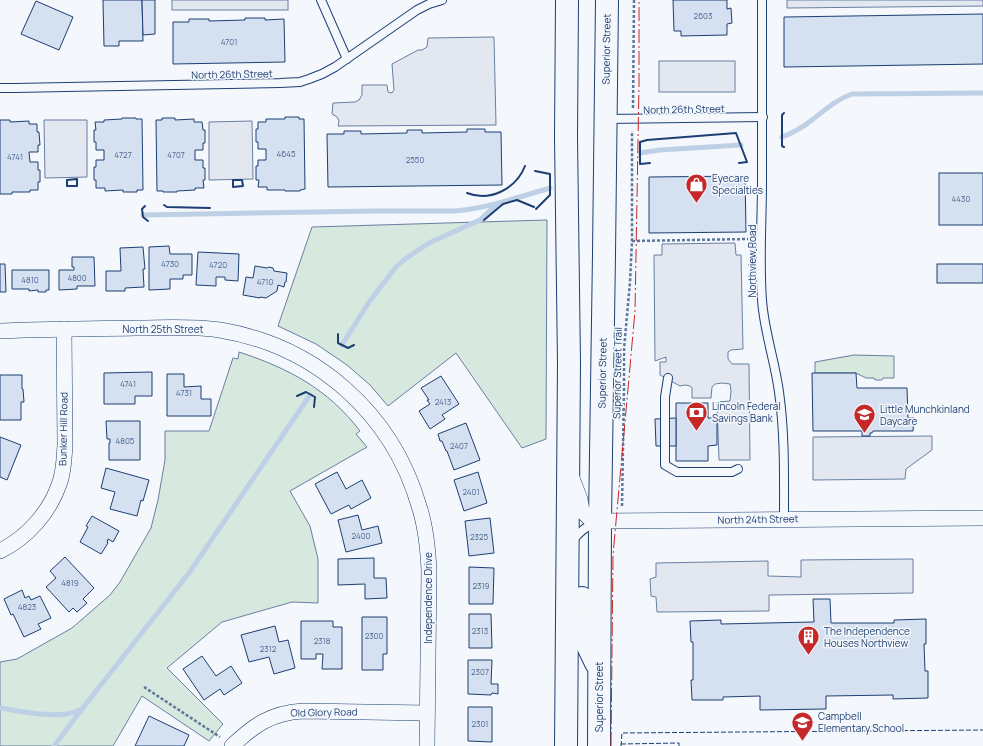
<svg xmlns="http://www.w3.org/2000/svg" width="983" height="746" font-family="Manrope,sans-serif">
	<style>
		.green { fill: #d7e8df; stroke: #687fa3 }
		.parking { fill: #e3e8f0; stroke: #687fa3 }
		.lines { fill: none; stroke-linecap: round; stroke-linejoin: round }
		.stream { stroke: #bed0e5; stroke-width: 5 }
		.building { fill: #d5e0f0; stroke: #1d3f73 }
		.service-casing { stroke: #1d3f73; stroke-width: 10 }
		.minor-casing { stroke: #1d3f73; stroke-width: 16 }
		.primary-casing { stroke: #1d3f73; stroke-width: 24 }
		.path { stroke: #5e769c; stroke-width: 2.5; stroke-dasharray: 3 2; stroke-linecap: butt }
		.service { stroke: #f4f7fb; stroke-width: 8 }
		.minor { stroke: #f4f7fb; stroke-width: 15 }
		.primary { stroke: #f4f7fb; stroke-width: 22 }
		.fence { stroke: #1d3f73; stroke-width: 1; stroke-dasharray: 5 2; stroke-linecap: butt }
		.wall { stroke: #1d3f73; stroke-width: 2 }
		.power { stroke: #c62828; stroke-width: 1; stroke-dasharray: 14 3 2 3; stroke-linecap: butt }
		.labels { text-anchor: middle; stroke-width: 3; stroke-linejoin: round; paint-order: stroke }
		.number-label { font-size: 8px; fill: #4b6792 }
		.street-label { font-size: 10px; fill: #1d3f73; stroke: #f4f7fb }
		.poi-label { font-size: 10px; fill: #1d3f73; stroke: #f4f7fb; text-anchor: start }
	</style>
	<rect width="100%" height="100%" fill="#f4f7fb"/>
	<!-- green -->
	<g class="green">
		<path d="M547,220L546,439L522,448L456,353L388,406L370,385L347,365L316,344L278,326L312,227Z"/>
		<path d="M239,352C288,368 328,389 360,431L356,434L367,447L290,491L310,526L318,559V603L292,602L222,622L167,668L223,724L209,741L142,696L113,746H0V662L17,659L72,628L110,595L120,582L151,528L158,500L165,460V431H209L233,358L238,359Z"/>
		<path d="M854,355L894,356V378H883L882,380H875L874,378H866L856,373H815V362Z"/>
	</g>
	<!-- parking -->
	<g class="parking">
		<rect x="172" y="0" width="116" height="10"/>
		<path d="M787,0H983V6L787,8Z"/>
		<path d="M494,37L496,125L338,126L339,121L337,117L332,114L333,103L355,102L359,100L362,95V85H387L388,92L392,93L394,90L392,64L418,50H422L427,47L428,38Z"/>
		<rect x="659" y="61" width="76" height="31"/>
		<path d="M44,120H87V177L45,178Z"/>
		<path d="M252,121L253,179L209,180V122Z"/>
		<path d="M735,243L736,255H741L743,349L731,350L728,352V359L732,364H749L750,460H719L717,402L730,401L731,391L730,384L722,383L715,384L712,387L711,398H692V388L690,386L685,385L680,386L660,375V362H666V357L655,361L654,255H662V244Z"/>
		<path d="M932,436V450L906,469L905,479L813,480V437Z"/>
		<path d="M913,559V593L769,595V611L657,612L656,597L651,596L650,579L656,577V563L768,561V576L801,577V560Z"/>
	</g>
	<g class="lines">
		<!-- stream -->
		<g class="stream">
			<path d="M782,137C793,133 803,127 812,120C825,110 837,99 852,94L983,93"/>
			<path d="M640,153L660,150L741,145"/>
			<path d="M143,215L374,211H455C488,208 519,197 550,188"/>
			<path d="M342,345L369,302L396,267L405,259L429,243L480,220L497,204"/>
			<path d="M0,708C20,711 47,717 67,714C72,713 77,711 82,709"/>
			<path d="M54,746L82,709L189,573L310,395"/>
		</g>
	</g>
	<!-- building -->
	<g class="building">
		<path d="M103,0H142L143,41H119V46H104Z"/>
		<path d="M142,0H155V34L143,35Z"/>
		<path d="M673,0H727V9L731,8L732,23L727,24V35L681,36V31H674Z"/>
		<path d="M36,1L73,17L59,50L21,34Z"/>
		<path d="M983,14V64L784,67V17Z"/>
		<path d="M245,18H265V20L284,19L285,62L173,64V22H189V19H209V21L245,20Z"/>
		<path d="M285,117H299V119H304L305,189L300,190V191H285V190H267V187H258L259,180H256V166H258V160H266V149H258V142H256V129H258V122H266V119H285Z"/>
		<path d="M122,118H136V119H142L143,190H137V192H123V190L105,191V188H96V180H94V167H96V160H104V150H96V142H94V130H96L95,122H104V120L122,119Z"/>
		<path d="M162,118H175V120L194,119V122H202L203,130H205V143H203V150H195V160H203V168H205V180H203L204,188H195V190L177,191V192H163V191H157L156,120H162Z"/>
		<path d="M0,120H10V122L29,121V124H37V132H39L40,145H38V152H29L30,162H38V170H40V182H38V190H30V192H12V194H0Z"/>
		<path d="M467,129H485V132H501L502,185L328,187L327,134H344V131H361V134L407,133V130H422V133L467,132Z"/>
		<rect x="939" y="173" width="44" height="52"/>
		<path d="M745,176L746,232L649,233V177Z"/>
		<path d="M169,246L170,254H192V275H183V279H170V289L149,290V247Z"/>
		<path d="M143,247L145,269H143L144,287L125,288V291H106V271H121L120,248Z"/>
		<path d="M198,252L239,254L238,281L225,280V277H216V286L196,285Z"/>
		<path d="M72,257H94L95,286H77V289L59,290V270H74V267H72Z"/>
		<path d="M0,264H5L6,292H0Z"/>
		<rect x="937" y="264" width="46" height="19"/>
		<path d="M255,266L267,268L269,267L273,268L274,271L287,273L286,282H285L284,287L278,285L277,291L266,298L260,297V298L243,295L246,277L253,278Z"/>
		<path d="M12,270H49V290H46V292H38V290L29,291V289H12Z"/>
		<path d="M152,372V396H135V404H104V373Z"/>
		<path d="M812,373H856L857,388H907L908,418H914L913,431H873L872,433H870V436H862V431H813Z"/>
		<path d="M167,374H184V387L201,386V399H211V416H167Z"/>
		<path d="M0,375H22V389H23L24,402H21V420H0Z"/>
		<path d="M441,376L459,404L442,415L445,419L430,429L419,411L430,404L427,400H429L421,388Z"/>
		<path d="M676,403H708V418H717V445L708,446V461H676Z"/>
		<path d="M676,418V446H656L655,419Z"/>
		<path d="M106,421H140V460H109V443H110V439H107Z"/>
		<path d="M466,423L480,460L454,470L447,451H446L442,441H440L438,434Z"/>
		<path d="M0,437L21,445L7,480L0,477Z"/>
		<path d="M106,468L149,480L143,501L141,500L137,516L110,509L115,492L101,488Z"/>
		<path d="M337,472L346,489L362,480L371,498L351,509L349,505L331,514L315,484Z"/>
		<path d="M478,472L487,503L464,511L454,480Z"/>
		<path d="M358,515L362,530L378,526L382,543L346,552L338,520Z"/>
		<path d="M92,516L119,531L113,542L108,539L107,542L108,543L101,554L80,542L88,527L86,526Z"/>
		<path d="M490,518L494,553L469,556L465,521Z"/>
		<path d="M65,557L94,588L83,599L87,603L77,612L73,608L69,612L46,587L56,578L50,571Z"/>
		<path d="M374,558V578H386L387,598L365,599V584L338,585V559Z"/>
		<path d="M469,567L494,568L493,604H469Z"/>
		<path d="M22,590L25,598L29,596L31,600L40,596L51,618L38,624L41,629L24,637L13,614L11,615L4,599Z"/>
		<path d="M813,599H830L831,623H894V620L926,619V644H924L925,671H928V698L893,699V695L826,696V709L760,710V696L723,697V700H692L691,680H693V642H691L690,621L721,620V624L814,622Z"/>
		<path d="M469,614H491L492,648H469Z"/>
		<path d="M362,617H387V654H383V670H362Z"/>
		<path d="M301,621H333V627H342V669H322L323,654H316V659H301Z"/>
		<path d="M275,626L279,642L288,640L295,668L274,674L269,657L249,662L241,635Z"/>
		<path d="M202,656L216,676L231,666L242,683L224,695L220,689L204,700L183,669Z"/>
		<path d="M468,660H492L491,684H498V694L492,693L491,695L468,694Z"/>
		<path d="M468,707H492V742L468,741Z"/>
		<path d="M149,716L189,735L184,746H135Z"/>
	</g>
	<g class="lines">
		<defs>
			<g id="service">
				<path d="M321,0L347,59"/>
				<path d="M762,0C762,61 762,121 762,182C762,221 759,261 762,300C764,331 775,361 779,392C785,434 784,477 784,519"/>
				<path d="M0,88H15L66,87L280,83L300,82L309,79L322,74L335,67L417,10L429,4L442,0"/>
				<path d="M607,119L763,117"/>
				<path d="M668,378L665,397V465L677,472H732L738,469"/>
				<path d="M572,541C579,532 586,526 597,522"/>
			</g>
			<g id="minor">
				<path d="M0,331C45,329 90,329 136,328C164,328 192,326 220,330C316,346 392,413 419,506C426,527 428,549 429,571L427,746"/>
				<path d="M572,478L580,499L582,511L589,518L600,521L983,518"/>
				<path d="M0,551C28,537 50,512 60,482C64,470 64,458 65,445L64,329"/>
				<path d="M232,746C254,725 271,713 303,711L427,713"/>
			</g>
			<g id="primary">
				<path d="M582,598V624L585,640L596,663"/>
				<path d="M566,746L569,364L566,137L567,0"/>
				<path d="M599,746L600,521L604,254L607,0"/>
			</g>
		</defs>
		<!-- service casing -->
		<use href="#service" class="service-casing"/>
		<!-- minor casing -->
		<use href="#minor" class="minor-casing"/>
		<!-- primary casing -->
		<use href="#primary" class="primary-casing"/>
		<!-- path -->
		<g class="path">
			<path d="M633,108L634,0"/>
			<path d="M632,241L748,239"/>
			<path d="M622,506L624,389V349L630,282L632,241V131"/>
			<path d="M144,687L220,737"/>
		</g>
		<!-- service -->
		<use href="#service" class="service"/>
		<!-- minor -->
		<use href="#minor" class="minor"/>
		<!-- primary -->
		<use href="#primary" class="primary"/>
		<!-- fence -->
		<g class="fence">
			<path d="M621,744L679,743V746"/>
			<path d="M621,746L622,733L983,730"/>
		</g>
		<!-- wall -->
		<g class="wall">
			<path d="M784,113L782,115V146L784,147"/>
			<path d="M650,163L640,164V142L647,140L736,133L747,162L739,163"/>
			<path d="M535,171L550,174V195L536,209"/>
			<path d="M77,179V186H67V180Z"/>
			<path d="M233,180H242L243,186L233,187Z"/>
			<path d="M467,193C490,202 516,189 525,166"/>
			<path d="M164,205L167,207L210,208"/>
			<path d="M145,206L142,209L143,217L148,221"/>
			<path d="M484,220L503,204L517,200L534,207"/>
			<path d="M338,334V343L348,348L354,345"/>
			<path d="M297,396L306,392L315,397L314,407"/>
		</g>
		<!-- power -->
		<path class="power" d="M611,746L613,555L635,311L639,85V0"/>
	</g>
	<!-- icons -->
	<defs>
		<symbol id="shop-pin" viewBox="-11 -11 22 30"><path d="M0 17L-7.5 6A9.5 9.5 0 1 1 7.5 6Z" fill="#c62828" stroke="#f4f7fb"/><path d="M-5-2.5h2.3a2.7 3.5 0 0 1 5.4 0H5L5.5 6h-11ZM-1.5-2.5h3a1.5 2.3 0 0 0-3 0Z" fill="#fff"/></symbol>
		<symbol id="bank-pin" viewBox="-11 -11 22 30"><path d="M0 17L-7.5 6A9.5 9.5 0 1 1 7.5 6Z" fill="#c62828" stroke="#f4f7fb"/><path d="M-6-4H6V4H-6ZM0-2.3a2.3 2.3 0 1 0 0 4.6a2.3 2.3 0 1 0 0-4.6Z" fill="#fff"/></symbol>
		<symbol id="school-pin" viewBox="-11 -11 22 30"><path d="M0 17L-7.5 6A9.5 9.5 0 1 1 7.5 6Z" fill="#c62828" stroke="#f4f7fb"/><path d="M0-5L7-2L0 1L-7-2ZM-4 1L0 2.5L4 1V4Q0 6-4 4Z" fill="#fff"/></symbol>
		<symbol id="building-pin" viewBox="-11 -11 22 30"><path d="M0 17L-7.5 6A9.5 9.5 0 1 1 7.5 6Z" fill="#c62828" stroke="#f4f7fb"/><path d="M-4-6H4V6H1V3H-1V6H-4ZM-2.5-4.3h1.7v1.8h-1.7ZM.8-4.3h1.7v1.8H.8ZM-2.5-1h1.7V.8h-1.7ZM.8-1h1.7V.8H.8Z" fill="#fff"/></symbol>
	</defs>
	<g fill-rule="evenodd">
		<use href="#shop-pin" x="684" y="172" width="25" height="34"/>
		<use href="#bank-pin" x="684" y="400" width="25" height="34"/>
		<use href="#school-pin" x="852" y="402" width="25" height="34"/>
		<use href="#building-pin" x="796" y="624" width="25" height="34"/>
		<use href="#school-pin" x="790" y="710" width="25" height="34"/>
	</g>
	<g class="labels">
		<!-- number labels -->
		<g class="number-label">
			<text x="703" y="19">2603</text>
			<text x="229" y="45">4701</text>
			<text x="286" y="157">4645</text>
			<text x="123" y="158">4727</text>
			<text x="176" y="158">4707</text>
			<text x="15" y="160">4741</text>
			<text x="415" y="163">2550</text>
			<text x="961" y="202">4430</text>
			<text x="170" y="267">4730</text>
			<text x="218" y="268">4720</text>
			<text x="77" y="281">4800</text>
			<text x="30" y="283">4810</text>
			<text x="265" y="285">4710</text>
			<text x="128" y="387">4741</text>
			<text x="184" y="396">4731</text>
			<text x="443" y="405">2413</text>
			<text x="125" y="444">4805</text>
			<text x="459" y="449">2407</text>
			<text x="471" y="495">2401</text>
			<text x="361" y="539">2400</text>
			<text x="479" y="540">2325</text>
			<text x="70" y="586">4819</text>
			<text x="481" y="589">2319</text>
			<text x="27" y="610">4823</text>
			<text x="480" y="634">2313</text>
			<text x="374" y="639">2300</text>
			<text x="322" y="644">2318</text>
			<text x="268" y="652">2312</text>
			<text x="480" y="675">2307</text>
			<text x="480" y="727">2301</text>
		</g>
		<!-- street labels -->
		<g class="street-label">
			<text transform="translate(606 49) rotate(-89)" y="4">Superior Street</text>
			<text transform="translate(232 74) rotate(-1)" y="4">North 26th Street</text>
			<text transform="translate(684 109) rotate(-1)" y="4">North 26th Street</text>
			<text transform="translate(752 261) rotate(-90)" y="4">Northview Road</text>
			<text x="163" y="333">North 25th Street</text>
			<text transform="translate(602 373) rotate(-89)" y="4">Superior Street</text>
			<text transform="translate(617 373) rotate(-89)" y="4">Superior Street Trail</text>
			<text transform="translate(63 429) rotate(-89)" y="4">Bunker Hill Road</text>
			<text transform="translate(758 519) rotate(-1)" y="4">North 24th Street</text>
			<text transform="translate(428 598) rotate(-90)" y="4">Independence Drive</text>
			<text transform="translate(599 697) rotate(-90)" y="4">Superior Street</text>
			<text transform="translate(324 712) rotate(-1)" y="4">Old Glory Road</text>
		</g>
		<!-- poi labels -->
		<g class="poi-label">
			<text x="712" y="182">Eyecare<tspan x="712" dy="12">Specialties</tspan></text>
			<text x="712" y="410">Lincoln Federal<tspan x="712" dy="12">Savings Bank</tspan></text>
			<text x="880" y="413">Little Munchkinland<tspan x="880" dy="12">Daycare</tspan></text>
			<text x="824" y="635">The Independence<tspan x="824" dy="12">Houses Northview</tspan></text>
			<text x="818" y="720">Campbell<tspan x="818" dy="12">Elementary School</tspan></text>
		</g>
	</g>
</svg>
